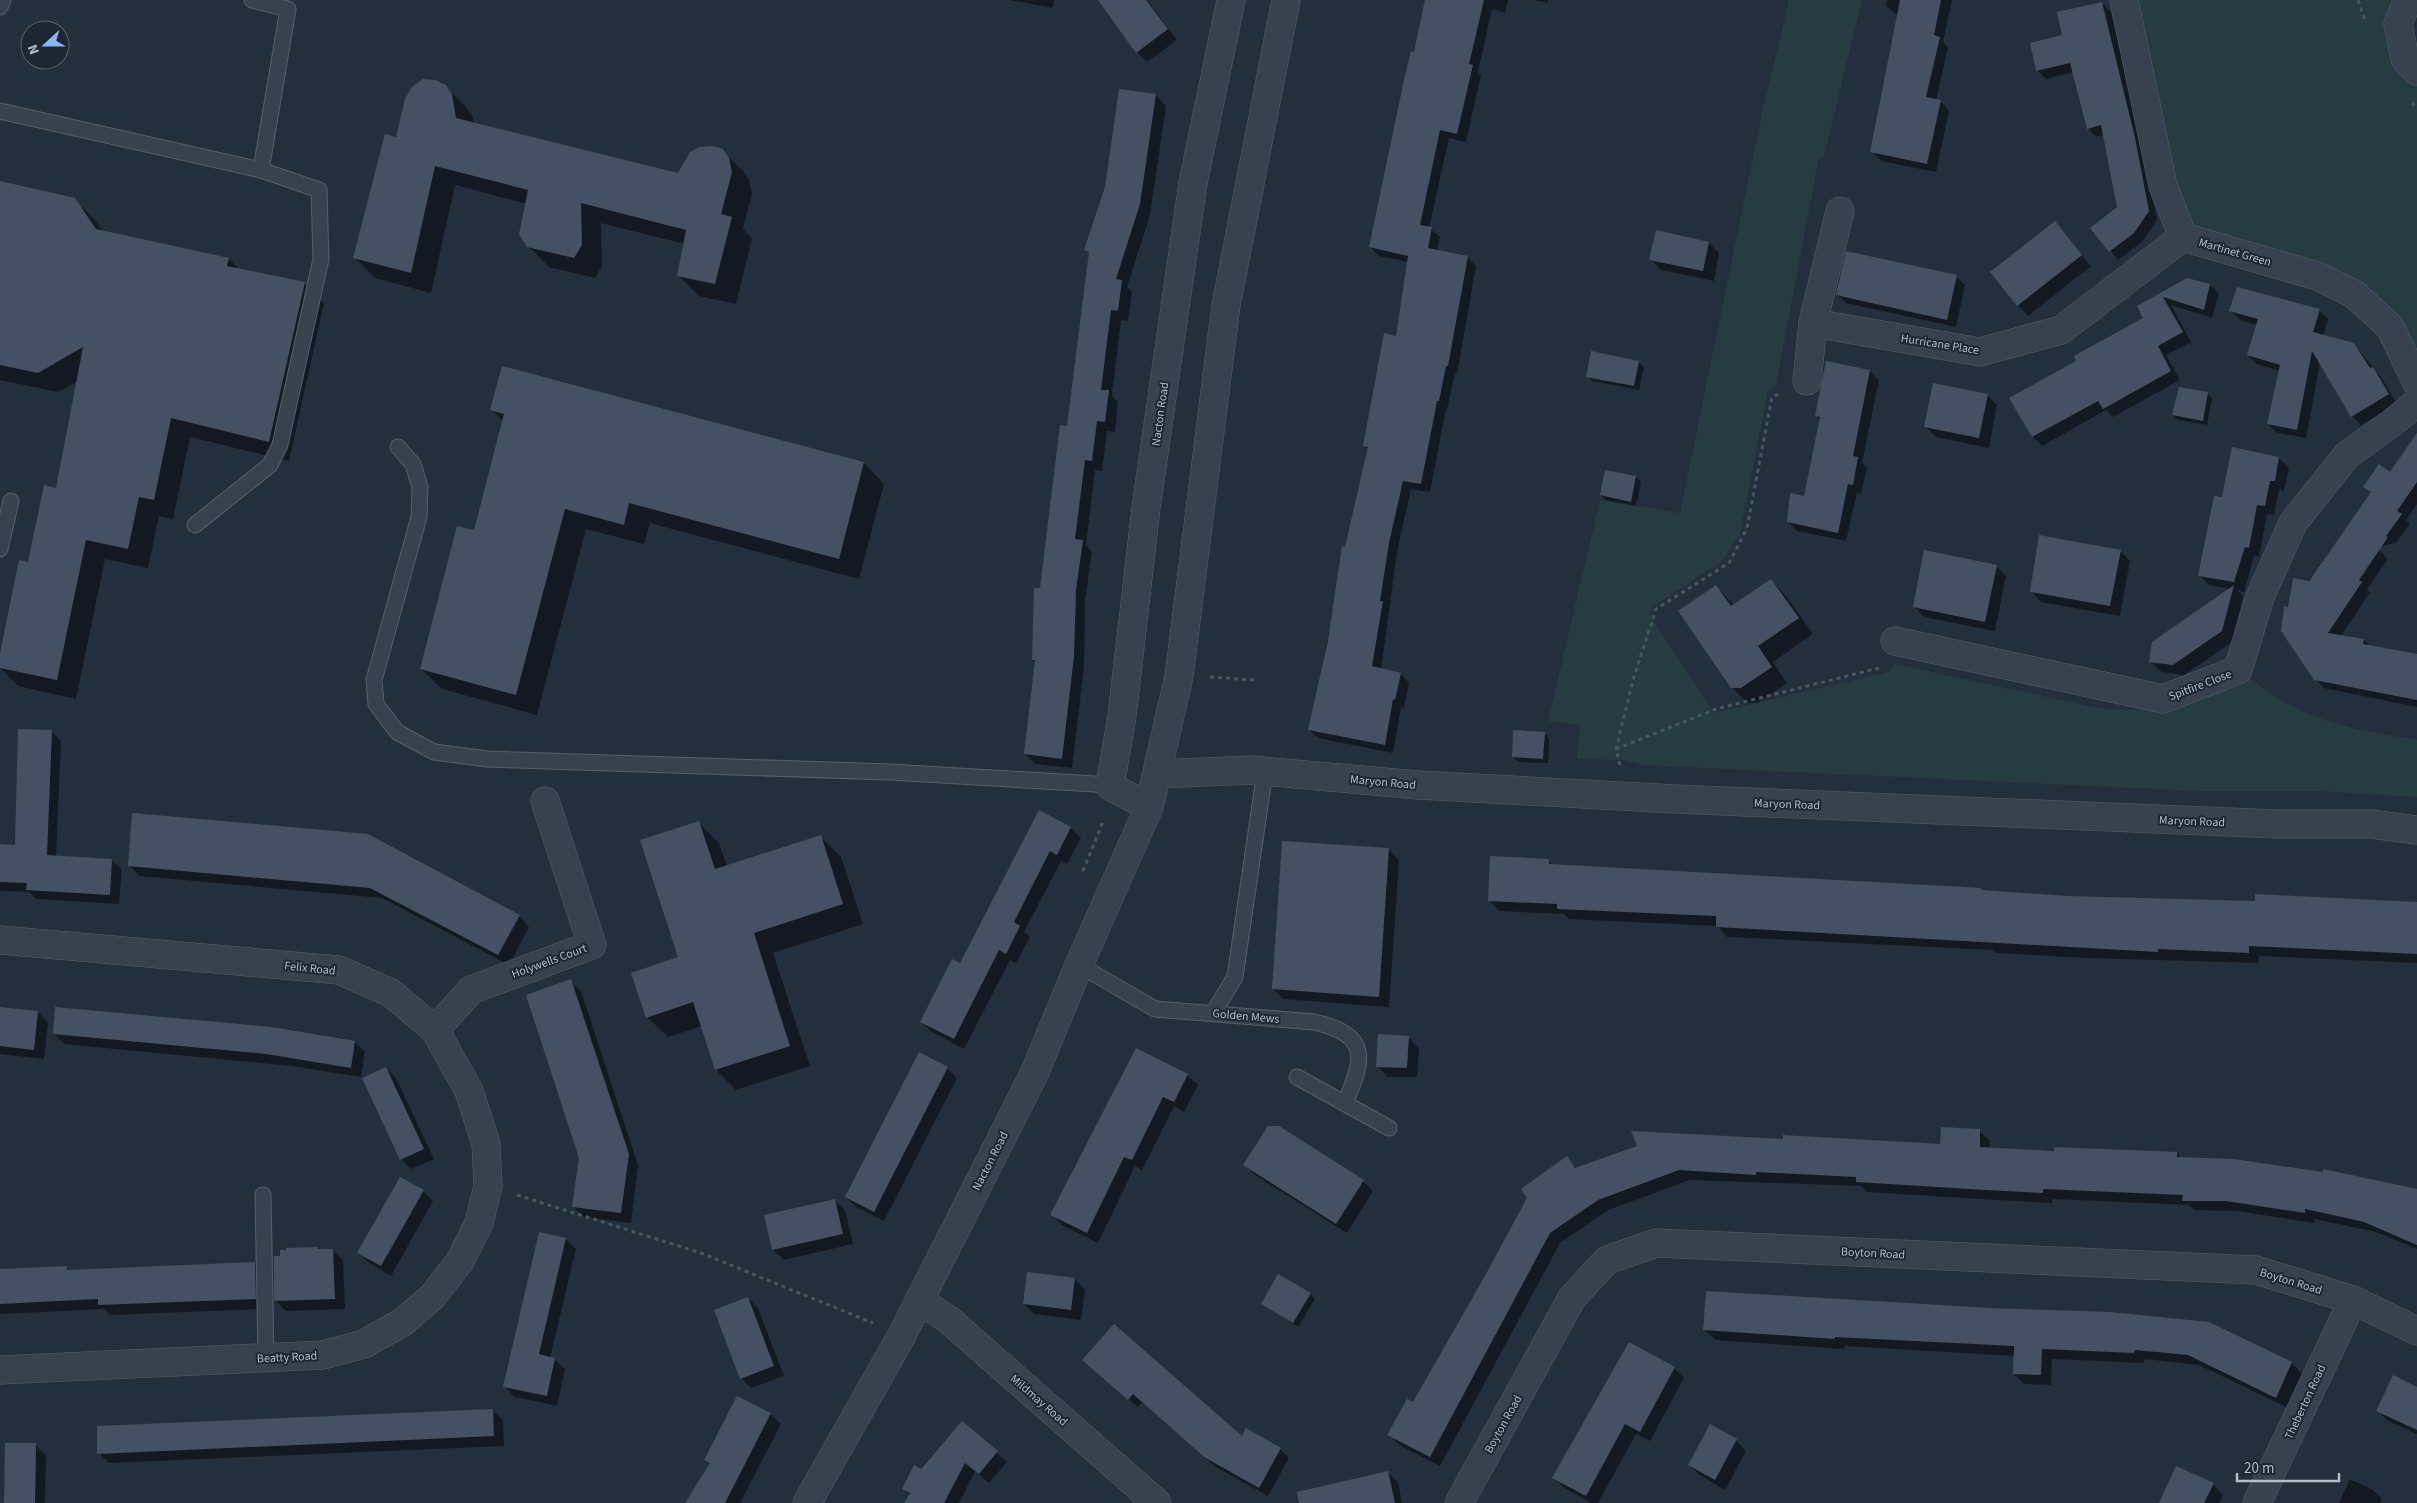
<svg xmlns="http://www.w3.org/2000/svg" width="2417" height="1503" font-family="'Source Sans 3',sans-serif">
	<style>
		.green { fill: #263c3f }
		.shadow { fill: #0007 }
		.building { fill: #455162 }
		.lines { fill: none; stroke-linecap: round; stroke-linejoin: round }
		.service-casing { stroke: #565f6c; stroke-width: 17 }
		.minor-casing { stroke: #565f6c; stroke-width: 29 }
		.tertiary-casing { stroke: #565f6c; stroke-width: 29 }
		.path { stroke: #44595c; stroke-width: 3; stroke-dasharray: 4 4; stroke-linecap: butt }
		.service { stroke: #38414e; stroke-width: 15 }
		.minor { stroke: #38414e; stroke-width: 28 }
		.tertiary { stroke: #38414e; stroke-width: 28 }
		.labels { text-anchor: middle; stroke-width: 4; stroke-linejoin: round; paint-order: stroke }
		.street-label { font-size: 12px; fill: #b4bcc9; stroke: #1d2633 }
	</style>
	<rect width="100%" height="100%" fill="#242f3e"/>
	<!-- green -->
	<g class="green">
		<path d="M1789,0H1862L1824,157L1819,158L1776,385L1768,391L1740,534L1721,562L1654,606L1649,614L1714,713L1889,672L1894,664L2103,709L2162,711L2252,679C2302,722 2354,729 2417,740V797L2317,791H2200L1643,765L1625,760L1577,759L1580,725L1548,721L1600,500L1680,513L1762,113Z"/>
		<path d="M2124,0H2408L2417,71V383L2354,294L2183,237Z"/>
	</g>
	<!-- shadow -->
	<g class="shadow">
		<path d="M1010,0H1054L1053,8Z"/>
		<path d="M1099,0H1147L1177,40L1147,62L1137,52Z"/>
		<path d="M1427,0H1508L1505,13L1492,9L1478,72L1481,75L1466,142L1449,138L1429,228L1440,237L1437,251L1467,257L1476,266L1457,374H1455L1447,409H1446L1430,492L1411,489L1397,552L1381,670L1401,674L1409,683L1404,708L1401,707L1393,753L1318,738L1309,730L1346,548L1369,450L1364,445L1397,337L1408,262L1379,256L1370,247Z"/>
		<path d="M1533,0H1548V3Z"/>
		<path d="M1887,0H1952L1943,42L1948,47L1936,101H1940L1949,111L1936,172L1881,161L1872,151L1898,16L1886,6Z"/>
		<path d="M2102,3L2111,12L2143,148L2157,220L2142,242L2118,260L2092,228L2118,208L2104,135L2096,137L2088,128L2074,72L2046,79L2037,70L2064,36Z"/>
		<path d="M445,86L466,107L472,115L474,123L678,174L722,150L743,171L749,180L752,194L743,229L752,238L736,304L699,296L678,275L685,244L601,223L602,266L595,278L549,267L528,246L527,204L455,185L431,293L375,278L355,258L397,138Z"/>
		<path d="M1120,90L1156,95L1166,106L1150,215L1127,287L1132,291L1128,321L1121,320L1112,395L1118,402L1115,432L1107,431L1102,471L1095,470L1086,545L1092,552L1085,601L1084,667L1072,768L1035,764L1025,754L1036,663L1033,660L1041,590L1068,428L1090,254L1086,249L1106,187Z"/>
		<path d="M0,183L74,199L94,219L103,231L229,259L239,269L304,283L324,303L289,461L190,437L173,519L159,516L148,568L105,559L76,699L18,686L0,668V659L29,564L57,489L78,381L58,392L0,380Z"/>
		<path d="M2055,223L2091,266L2028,316L2018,305Z"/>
		<path d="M1709,243L1719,253L1714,281L1661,270L1651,260Z"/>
		<path d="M1956,276L1965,285L1956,327L1846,303L1837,295Z"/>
		<path d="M2210,285L2219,294L2212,318L2171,305L2191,342L2166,355L2180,380L2113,417L2106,410L2042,446L2033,437L2011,399L2078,361L2145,319L2156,296Z"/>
		<path d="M2231,311H2319L2328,319L2323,336L2354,344L2381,377L2397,404L2361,425L2352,416L2320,362L2306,438L2277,433L2268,424L2280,371L2257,364L2248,355L2257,325L2240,320Z"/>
		<path d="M1592,353L1639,362L1644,367L1639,390L1592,381L1588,376Z"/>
		<path d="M1827,363L1870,371L1879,380L1862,463L1867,467L1861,494L1857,493L1846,541L1797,531L1788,522L1805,497L1821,420L1816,415Z"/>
		<path d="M2207,394L2212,398L2207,425L2178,420L2173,415Z"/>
		<path d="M1987,395L1997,405L1989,448L1936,437L1926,427Z"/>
		<path d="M492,410L864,463L884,484L859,579L650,523L644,544L586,529L537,715L442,689L421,669L475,531L504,422Z"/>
		<path d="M2417,451V504L2406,520L2410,524L2396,543L2370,548L2379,550L2388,559L2367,589L2370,592L2341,636L2364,640L2370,646L2417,656V707L2324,688L2315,679L2289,608L2371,493L2364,486L2391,474Z"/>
		<path d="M2279,458L2289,468L2284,491L2279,490L2274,515L2267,514L2259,557L2254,556L2244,592L2237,590L2243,596L2232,642L2184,675L2161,672L2150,661L2230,589L2209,585L2199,575L2223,499Z"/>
		<path d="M1636,477L1641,482L1636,506L1606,500L1601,495Z"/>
		<path d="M2120,551L2130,561L2120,616L2041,602L2031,591Z"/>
		<path d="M1996,566L2006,576L1995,631L1924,617L1914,606Z"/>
		<path d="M1771,580L1786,596L1813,634L1773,662L1787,683L1757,703H1747L1732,687L1716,586L1734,605Z"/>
		<path d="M51,731L61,741L56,857L112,860L122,870L119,904L37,899L29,892L0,891V846H16Z"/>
		<path d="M1544,733L1549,738L1548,763L1518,762L1513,757Z"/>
		<path d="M1039,812L1070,828L1081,838L1067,864L1061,861L1024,932L1030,937L1016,963L1010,960L964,1049L932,1032L921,1022L960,965Z"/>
		<path d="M133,814L519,916L529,927L509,965L382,898L139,876L129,865Z"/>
		<path d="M699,823L719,843L727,867L820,836L841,857L863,924L773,953L810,1066L736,1090L716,1070L702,1026L668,1037L647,1017L680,958Z"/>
		<path d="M1388,849L1399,860L1389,1007L1283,999L1273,989Z"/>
		<path d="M1548,860L1554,866L1981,890L1983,892L2068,897L2256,902L2417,903V963L2259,956V963L2087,958L1996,953L1994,950L1727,937L1717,926L1569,919L1564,914L1499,911L1489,900Z"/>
		<path d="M570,981L581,991L638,1165L631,1223L584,1217L573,1206L580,1158Z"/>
		<path d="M0,1008L38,1012L48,1022L44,1059L0,1054Z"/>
		<path d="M271,1029L355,1042L365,1052L361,1077L292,1066L64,1044L54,1034Z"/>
		<path d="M1408,1037L1419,1048L1417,1077H1388L1377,1066Z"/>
		<path d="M1137,1049L1187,1075L1198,1085L1184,1112L1174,1106L1142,1170L1135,1166L1098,1243L1062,1225L1052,1215Z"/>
		<path d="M386,1068L396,1078L434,1159L411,1169L401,1159Z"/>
		<path d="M947,1068L957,1078L884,1221L856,1207L846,1197Z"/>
		<path d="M1979,1131L1990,1141L1989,1149L2177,1153L2182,1159L2417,1200V1249L2376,1232L2315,1219L2314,1223L2237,1211L2194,1210L2189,1205L2053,1199L2052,1203L1997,1200L1867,1192L1861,1186L1690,1180L1608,1210L1560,1243L1440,1466L1399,1445L1389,1434L1414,1404L1566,1158L1577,1169L1784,1140L1941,1145Z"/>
		<path d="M1245,1165L1363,1181L1373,1191L1347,1233L1255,1175Z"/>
		<path d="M423,1191L433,1201L391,1276L369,1263L359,1253Z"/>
		<path d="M834,1200L845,1210L853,1244L784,1260L773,1250Z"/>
		<path d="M566,1239L576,1249L550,1358L554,1359L565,1369L557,1406L515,1397L504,1386Z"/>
		<path d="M332,1250L343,1260L345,1309L286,1311L276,1301L281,1257L287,1251Z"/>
		<path d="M254,1263L265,1274V1309L110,1315L104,1309L0,1314V1270L66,1267L70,1271Z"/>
		<path d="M1075,1279L1085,1290L1081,1320L1034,1314L1024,1304Z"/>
		<path d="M1310,1294L1315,1299L1298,1327L1262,1303Z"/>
		<path d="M748,1298L758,1308L784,1376L751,1388L741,1378Z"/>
		<path d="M1990,1309L2208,1323L2292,1363L2302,1374L2286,1407L2199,1365L2145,1359L2144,1363L2052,1359L2051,1385L2024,1384L2014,1374L2015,1356L1845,1346L1844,1349L1715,1340L1705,1330Z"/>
		<path d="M1674,1368L1684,1378L1650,1441L1636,1434L1598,1503H1592L1564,1488L1554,1477Z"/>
		<path d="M1093,1369L1242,1438L1280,1449L1289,1458L1268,1496L1214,1466L1142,1402L1138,1407Z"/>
		<path d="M2417,1388V1434L2388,1421L2378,1411Z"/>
		<path d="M492,1410L503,1420L504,1446L109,1463L99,1453Z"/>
		<path d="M770,1414L781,1424L741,1501L743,1503H686L711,1465L706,1460Z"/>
		<path d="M962,1422L1007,1462L989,1483L975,1471L959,1503H906L910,1495L903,1488Z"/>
		<path d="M1736,1440L1746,1451L1725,1490L1700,1475L1689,1465Z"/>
		<path d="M35,1445L46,1455L45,1503H5Z"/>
		<path d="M1387,1472L1398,1482L1402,1503H1331Z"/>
		<path d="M2350,1479L2373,1490L2382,1499L2380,1503H2339Z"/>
		<path d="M2213,1484L2223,1495L2219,1503H2160Z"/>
	</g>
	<!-- building -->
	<g class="building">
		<path d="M1098,0H1146L1168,29L1136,53Z"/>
		<path d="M1425,0H1484L1469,64L1473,65L1457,134L1440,130L1420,225L1432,227L1428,248L1468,256L1448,366H1446L1439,401H1437L1421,484L1403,481L1389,543L1380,601H1383L1372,666L1401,673L1395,700L1393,699L1385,745L1308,730L1328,640L1342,546L1345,547L1368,447L1363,446L1384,333L1396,336L1408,256L1369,247L1404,80L1411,51L1414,52Z"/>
		<path d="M1900,0H1941L1934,35L1940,37L1926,97L1941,100L1927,164L1870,152Z"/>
		<path d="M2102,2L2135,138L2149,211L2134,233L2109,252L2090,228L2117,207L2101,125L2087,129L2070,63L2036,71L2030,43L2062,35L2057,12Z"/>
		<path d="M423,79L435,80L446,85L452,94L456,118L678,173L690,152L700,147L712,146L723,149L729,158L732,172L721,214L732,217L715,284L677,276L686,230L581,203L582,245L574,258L527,247L519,234L528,190L435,166L411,273L353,258L385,134L396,137L405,99L412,87Z"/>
		<path d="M1119,89L1156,94L1140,204L1116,279L1122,280L1118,311L1111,310L1101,390H1109L1105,422L1097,421L1092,461L1085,460L1075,539L1083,540L1076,590L1074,656L1062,759L1024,754L1035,660H1032L1034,588H1040L1060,425L1067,426L1089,252L1084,250L1105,187Z"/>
		<path d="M0,181L75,198L96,229L229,258L227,266L305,282L269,442L171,418L154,500L139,497L128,549L86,540L57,680L0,668V653L19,560L28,562L44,485L56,488L83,347L38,373L0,365Z"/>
		<path d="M2055,221L2082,255L2017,306L1990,272Z"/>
		<path d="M1656,230L1709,242L1703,271L1649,260Z"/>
		<path d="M1846,251L1957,275L1947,320L1836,295Z"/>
		<path d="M2187,278L2210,284L2204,310L2163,297L2183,332L2158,346L2171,371L2103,409L2098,401L2032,437L2009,398L2076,361L2074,356L2143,318L2137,306Z"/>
		<path d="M2237,287L2320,309L2313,332L2354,343L2370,368L2373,367L2389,394L2351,417L2312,351L2297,430L2267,424L2280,365L2247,355L2258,319L2229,311Z"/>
		<path d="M1591,351L1639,361L1634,386L1586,377Z"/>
		<path d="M1826,361L1870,370L1853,456L1858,457L1853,485L1848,484L1838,533L1787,522L1790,493L1804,496L1820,417L1815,416Z"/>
		<path d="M502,366L864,462L839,559L629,503L624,525L565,509L516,695L420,669L457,526L474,530L504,414L490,410Z"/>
		<path d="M1933,383L1988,394L1979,438L1924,427Z"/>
		<path d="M2179,387L2208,392L2203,421L2172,415Z"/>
		<path d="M2417,433V482L2397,511L2402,514L2386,536L2388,537L2359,580L2362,582L2328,633L2364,639L2363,644L2417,654V700L2314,680L2281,631L2284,606L2288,607L2293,578L2309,581L2371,492L2363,487L2379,464L2390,472Z"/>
		<path d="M2232,447L2279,457L2275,481H2270L2265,506L2257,505L2249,548L2245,547L2234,582L2198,576L2214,496L2222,497Z"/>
		<path d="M1605,470L1636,476L1631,502L1600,495Z"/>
		<path d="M2039,535L2121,550L2110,606L2030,592Z"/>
		<path d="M1924,550L1997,565L1985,622L1913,607Z"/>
		<path d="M1771,579L1799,618L1758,646L1772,667L1741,688H1731L1678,611L1716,585L1731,606Z"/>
		<path d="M2234,585L2222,631L2173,665L2149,662L2152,642Z"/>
		<path d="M18,729L52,730L47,855L112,859L110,895L26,890L27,883L0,882V844L15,845Z"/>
		<path d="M1513,730L1545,732L1543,759L1512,757Z"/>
		<path d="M1039,810L1071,827L1057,855L1050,851L1014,922L1020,926L1006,954L999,950L954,1039L920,1022L952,959L960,963Z"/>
		<path d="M132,813L368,834L520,915L498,955L370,888L128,866Z"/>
		<path d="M699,821L715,869L821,835L843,904L754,933L790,1046L715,1070L693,1002L646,1018L631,973L678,957L640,840Z"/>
		<path d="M1282,841L1389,848L1379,997L1272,989Z"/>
		<path d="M1490,856L1549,859V864L1981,888V890L2068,896L2255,901V894L2417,902V954L2249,946V953L2158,949V952L1716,927V916L1557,909V904L1488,901Z"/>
		<path d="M571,979L629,1154L621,1213L572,1207L579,1158L526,995Z"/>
		<path d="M0,1007L38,1011L34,1050L0,1046Z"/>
		<path d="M55,1007L271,1027L355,1041L351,1068L266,1054L53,1034Z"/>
		<path d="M1378,1034L1409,1036L1407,1068L1376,1067Z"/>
		<path d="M1136,1048L1188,1074L1174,1102L1163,1097L1132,1160L1124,1157L1087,1233L1050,1215Z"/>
		<path d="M919,1052L948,1067L874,1212L845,1197Z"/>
		<path d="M386,1067L424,1149L400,1160L362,1078Z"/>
		<path d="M1268,1126H1279L1364,1180L1336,1224L1243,1165Z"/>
		<path d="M1941,1127L1980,1129V1147L2054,1151V1147L2177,1152V1157L2234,1159L2323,1172V1169L2417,1189V1245L2364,1222L2342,1217L2305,1209V1213L2226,1201H2182L2183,1195L2043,1189V1193L1986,1190L1856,1182V1177L1756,1172V1175L1679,1170L1598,1200L1550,1233L1430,1457L1387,1435L1407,1399L1413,1402L1486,1274L1527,1198L1521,1189L1567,1156L1575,1168L1637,1146L1631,1131L1783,1139V1135L1940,1144Z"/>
		<path d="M400,1177L424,1190L381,1266L357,1253Z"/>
		<path d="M835,1199L843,1234L772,1250L764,1215Z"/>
		<path d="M539,1232L566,1238L539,1354L555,1358L547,1396L503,1387Z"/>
		<path d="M318,1247V1249H333L335,1299L274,1301V1256H280V1250H286V1248Z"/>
		<path d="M255,1262L256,1299L98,1305V1299L0,1304V1269L67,1266V1270Z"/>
		<path d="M1027,1272L1075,1278L1071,1310L1023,1304Z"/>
		<path d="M1278,1274L1311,1293L1293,1323L1261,1304Z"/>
		<path d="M1706,1291L1990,1308L2110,1312L2209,1322L2292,1362L2276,1398L2188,1355L2135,1350L2134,1353L2042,1349L2041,1375L2013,1374L2014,1346L1835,1337V1339L1703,1330Z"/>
		<path d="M748,1297L774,1366L740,1379L714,1310Z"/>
		<path d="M1114,1324L1242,1436L1246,1428L1281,1448L1259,1488L1204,1457L1133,1394L1128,1400L1082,1360Z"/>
		<path d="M1629,1342L1675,1367L1640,1432L1625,1424L1586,1496L1552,1478Z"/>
		<path d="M2393,1375L2417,1387V1430L2376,1411Z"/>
		<path d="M737,1396L771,1413L725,1503H685L710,1463L704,1460Z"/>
		<path d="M493,1409L494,1436L97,1454V1426Z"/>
		<path d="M962,1421L998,1451L979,1474L965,1463L944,1503H904L910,1493L902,1489L914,1465L921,1469Z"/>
		<path d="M1710,1424L1737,1439L1715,1480L1688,1465Z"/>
		<path d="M5,1443H36L35,1503H4Z"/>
		<path d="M2176,1466L2214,1483L2204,1503H2159Z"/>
		<path d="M1388,1471L1395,1503H1299L1297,1492Z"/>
	</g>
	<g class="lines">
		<defs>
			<g id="service">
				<path d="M252,0L288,9L261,170"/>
				<path d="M0,7L3,0"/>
				<path d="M0,111L261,170L319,190L321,259L280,445L270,465L195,525"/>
				<path d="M398,447L413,464L420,487L419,517L374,680L376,704L397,732L434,752L487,759L890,772L1095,784L1110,786"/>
				<path d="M0,549L11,501"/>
				<path d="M1079,965L1155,1009L1314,1022C1371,1035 1364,1059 1345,1103"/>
				<path d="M1213,1013L1235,977L1265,771"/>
				<path d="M1297,1077L1389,1128"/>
				<path d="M263,1195L266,1358"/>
			</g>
			<g id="minor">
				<path d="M2124,0L2163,186L2183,237L2317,276L2354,294L2390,327L2417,383"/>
				<path d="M2408,0L2398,24L2405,59L2417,71"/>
				<path d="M1813,323L1980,352L2061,330L2183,237"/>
				<path d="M1807,381L1813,323L1840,211"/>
				<path d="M1895,641L2163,699L2238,670L2260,597L2293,523L2347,455L2392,423L2417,402"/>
				<path d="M1149,807L1110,786L1122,716L1146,508L1193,183L1231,0"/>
				<path d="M0,940L339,970L391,993L435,1030L469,1091L486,1144L488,1186L479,1223L460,1261L433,1296L403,1322L364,1344L323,1355L0,1370"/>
				<path d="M435,1030L471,990L592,945L545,801"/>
				<path d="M919,1300L949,1320L1157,1503"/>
				<path d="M1459,1503L1572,1298L1607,1260L1656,1243L2256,1270L2353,1300L2417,1331"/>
				<path d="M2257,1503L2353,1300"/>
			</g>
			<g id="tertiary">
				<path d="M1158,774L1251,770L1418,785L1675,799L2276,824H2371L2417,830"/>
				<path d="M807,1503L902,1335L1035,1072L1079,965L1149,807L1179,676L1226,305L1286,0"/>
			</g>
		</defs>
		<!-- service casing -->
		<use href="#service" class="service-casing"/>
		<!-- minor casing -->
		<use href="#minor" class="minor-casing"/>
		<!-- tertiary casing -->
		<use href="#tertiary" class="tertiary-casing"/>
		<!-- path -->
		<g class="path">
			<path d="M2358,0L2366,23"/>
			<path d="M2412,103L2417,108"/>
			<path d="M1210,677L1254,680"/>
			<path d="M1616,749L1716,709L1879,668"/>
			<path d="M1620,765L1616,749L1633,680L1656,609L1729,563L1747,528L1772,397L1779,394"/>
			<path d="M1083,871L1104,819"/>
			<path d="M517,1195L701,1253L873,1323"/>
		</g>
		<!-- service -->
		<use href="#service" class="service"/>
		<!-- minor -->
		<use href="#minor" class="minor"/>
		<!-- tertiary -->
		<use href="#tertiary" class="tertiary"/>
	</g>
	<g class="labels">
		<!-- street labels -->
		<g class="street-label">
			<text transform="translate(2235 252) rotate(16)" y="4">Martinet Green</text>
			<text transform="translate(1940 344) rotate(9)" y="4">Hurricane Place</text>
			<text transform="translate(1160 414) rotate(-82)" y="4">Nacton Road</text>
			<text transform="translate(2200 685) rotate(-21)" y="4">Spitfire Close</text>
			<text transform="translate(1383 782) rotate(5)" y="4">Maryon Road</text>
			<text transform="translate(1787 804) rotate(2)" y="4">Maryon Road</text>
			<text transform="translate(2192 821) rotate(2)" y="4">Maryon Road</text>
			<text transform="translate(549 961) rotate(-20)" y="4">Holywells Court</text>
			<text transform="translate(310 968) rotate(6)" y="4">Felix Road</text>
			<text transform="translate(1246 1016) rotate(5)" y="4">Golden Mews</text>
			<text transform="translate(990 1161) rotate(-63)" y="4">Nacton Road</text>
			<text transform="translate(1873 1253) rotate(3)" y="4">Boyton Road</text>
			<text transform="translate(2291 1281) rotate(17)" y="4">Boyton Road</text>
			<text transform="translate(287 1357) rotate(-3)" y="4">Beatty Road</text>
			<text transform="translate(1039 1400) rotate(41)" y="4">Mildmay Road</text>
			<text transform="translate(2305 1402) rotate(-65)" y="4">Theberton Road</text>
			<text transform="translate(1503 1424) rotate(-61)" y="4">Boyton Road</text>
		</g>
	</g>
	<!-- north arrow -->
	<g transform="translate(45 45) rotate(249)"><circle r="24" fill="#1d2633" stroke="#59626f"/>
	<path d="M0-4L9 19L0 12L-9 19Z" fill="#8ab4f8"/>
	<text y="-8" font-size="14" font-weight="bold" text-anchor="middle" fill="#b4bcc9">N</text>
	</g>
	<!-- scale -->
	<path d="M2237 1473v8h102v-8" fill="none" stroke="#b4bcc9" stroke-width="2.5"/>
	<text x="2244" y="1473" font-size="15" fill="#b4bcc9" stroke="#1d2633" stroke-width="4" paint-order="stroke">20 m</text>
</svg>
